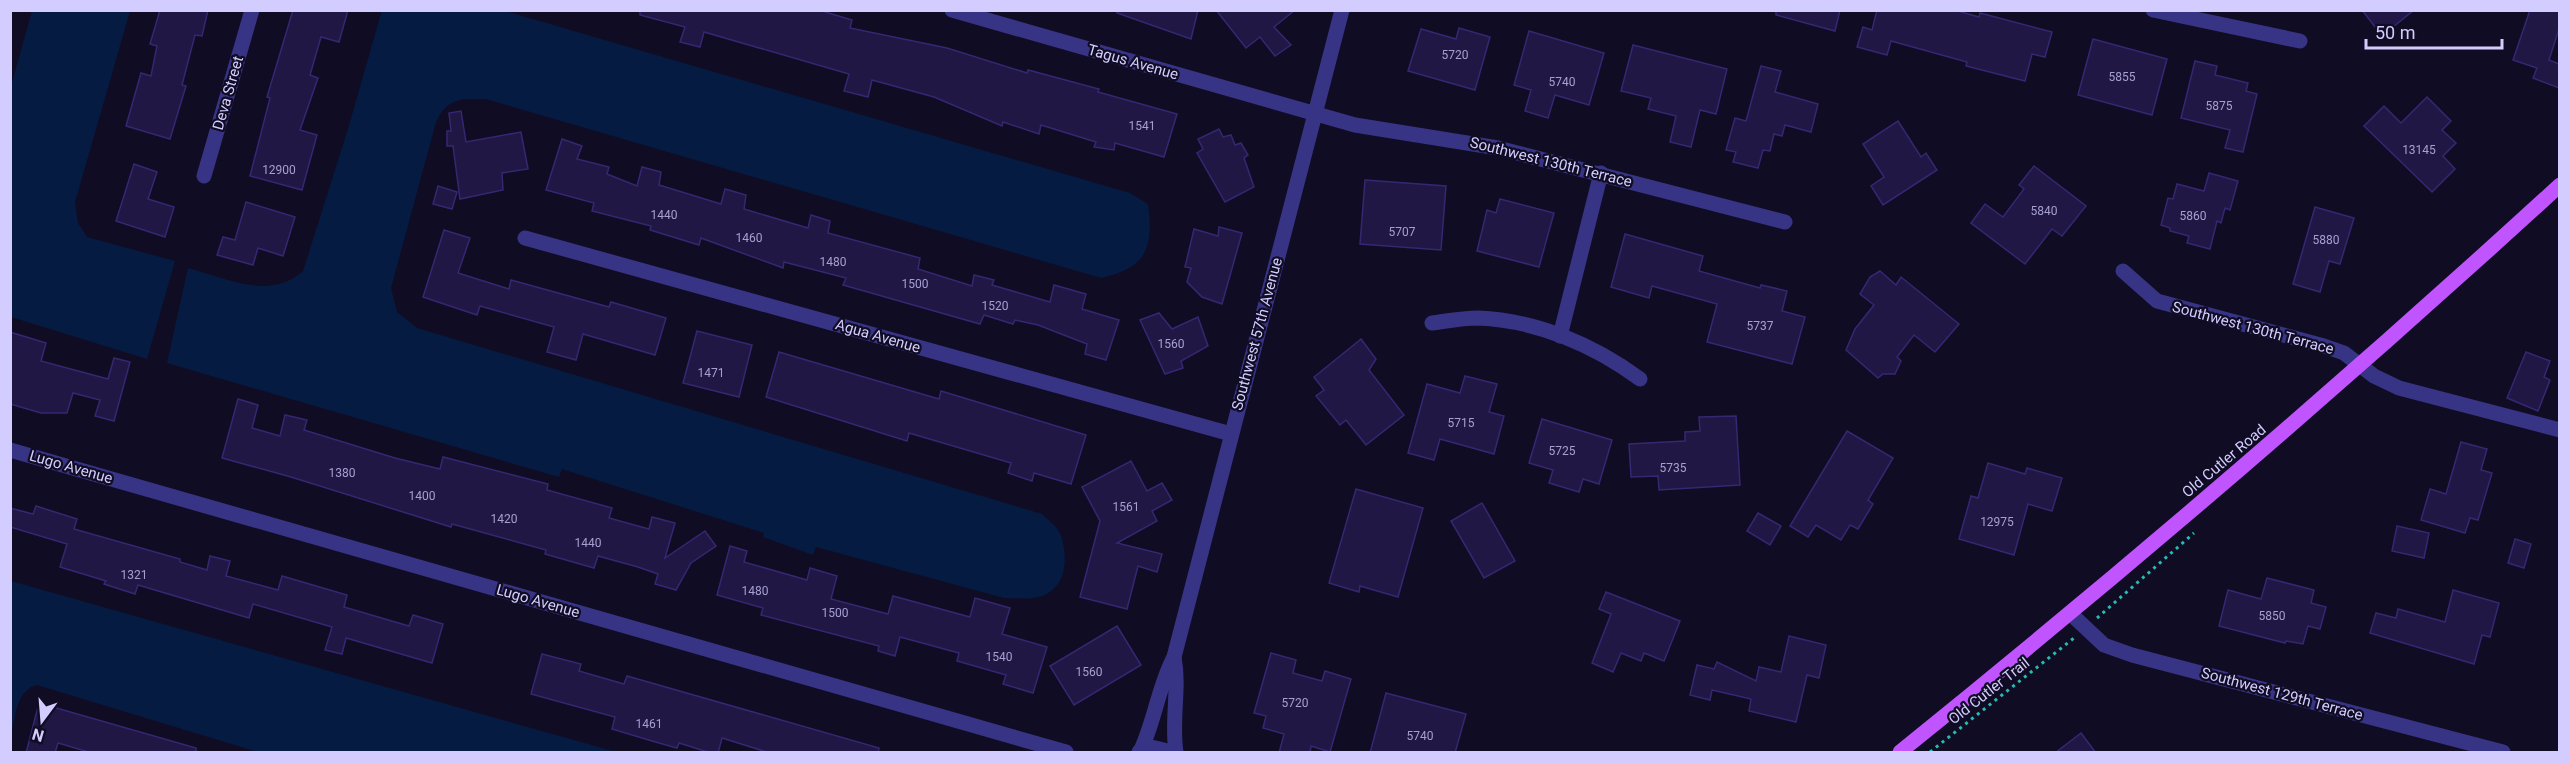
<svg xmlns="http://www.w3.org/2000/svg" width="2570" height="763" font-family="Roboto,sans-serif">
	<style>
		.water { fill: #061b42 }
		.building { fill: #201745; stroke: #362772; stroke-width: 1.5 }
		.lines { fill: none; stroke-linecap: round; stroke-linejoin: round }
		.path { stroke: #26bbb3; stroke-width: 3; stroke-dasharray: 3 4.5; stroke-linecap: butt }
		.minor { stroke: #373485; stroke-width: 15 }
		.major { stroke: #c054ff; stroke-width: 15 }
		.labels { text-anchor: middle; stroke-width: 4.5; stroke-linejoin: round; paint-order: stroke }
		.number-label { font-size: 12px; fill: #a6a0d0 }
		.street-label { font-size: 15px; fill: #d3cdff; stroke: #100c23 }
	</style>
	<rect width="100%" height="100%" fill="#100c23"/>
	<!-- water -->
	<g class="water">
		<path d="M382,10L505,11L1130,193L1148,204C1154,249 1146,268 1101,278L486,99C461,99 448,97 436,122L391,288L397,312L417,328L1042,514C1047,519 1055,525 1059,531C1067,549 1069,579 1050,592C1037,601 1019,598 1004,598L816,547L813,555L763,537L764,533L562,469L559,477L167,363L188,268C226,278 270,301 303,271L348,129Z"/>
		<path d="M32,11H130L75,202L78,223L87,237L175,261L147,359L11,317V86Z"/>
		<path d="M11,581L588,744L616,752H258L37,685C16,690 16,716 11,734Z"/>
	</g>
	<!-- building -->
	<g class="building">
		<path d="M160,10H208L202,36L195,35L182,85L186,86L170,139L126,126L141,73L151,76L157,46L150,44Z"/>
		<path d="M293,10H348L339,42L321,37L310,75L318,78L300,130L317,135L302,190L250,176L270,98L267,97Z"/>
		<path d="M640,10H819L852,20L850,28L947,48L1027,73L1028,70L1099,89L1098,92L1177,114L1164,157L1115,143L1114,150L1094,147L1096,142L1041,125L1039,134L1003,122L1002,126L934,97L872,80L868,97L844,91L849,74L704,32L700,47L680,42L685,27L640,15Z"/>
		<path d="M1117,10H1198L1191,39L1117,13Z"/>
		<path d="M1216,10H1295L1274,27L1291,45L1275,56L1260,37L1246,48Z"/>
		<path d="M1776,10H1840L1835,31L1776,15Z"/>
		<path d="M1877,10H1954L1979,17L1980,13L2052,32L2045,57L2032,54L2025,81L1966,66L1967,62L1891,41L1887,55L1857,47L1863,27L1872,30Z"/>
		<path d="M2362,10H2414L2382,36Z"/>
		<path d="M2530,10H2559V29L2549,60L2559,64V88L2533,78L2537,68L2513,60Z"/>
		<path d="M1459,28L1490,37L1475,90L1408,71L1421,29L1456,39Z"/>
		<path d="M1529,31L1604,53L1589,105L1555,95L1548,118L1525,111L1531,90L1514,85Z"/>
		<path d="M2093,39L2167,59L2152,115L2078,95Z"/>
		<path d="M1633,45L1727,69L1716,114L1700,110L1691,147L1670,142L1676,116L1648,109L1651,98L1621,91Z"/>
		<path d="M2195,61L2217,66L2215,75L2248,83L2246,91L2257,94L2243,152L2225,148L2230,130L2181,118Z"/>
		<path d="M1761,66L1781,71L1775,92L1818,104L1811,132L1785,125L1782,136L1774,134L1770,151L1763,150L1758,168L1733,162L1736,152L1726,150L1735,118L1746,121Z"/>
		<path d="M2427,97L2451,121L2442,130L2456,143L2443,156L2455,169L2432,192L2364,126L2384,106L2401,123Z"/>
		<path d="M461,111L466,142L521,132L528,169L502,173L503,190L460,199L453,146H447V131H451L449,113Z"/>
		<path d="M1898,121L1921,157L1926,153L1937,170L1883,205L1871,186L1884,177L1863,144Z"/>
		<path d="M1219,129L1223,137L1231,135L1235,145L1241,143L1248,155L1244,158L1254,187L1225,202L1197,153L1203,149L1198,139Z"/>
		<path d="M562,139L582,146L577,159L609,167L607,174L637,186L642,167L661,172L659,185L721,204L725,189L746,195L744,209L808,228L811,215L830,221L828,233L920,258L918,269L972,286L974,275L994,280L992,285L1050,302L1054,285L1086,294L1082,309L1119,320L1106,360L1085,354L1087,344L1038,325L1015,320L1013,324L984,315L980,324L843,285L846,278L784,262L783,268L701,238L699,245L650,230L651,226L592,211L594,203L546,190Z"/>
		<path d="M134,164L157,172L148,199L174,207L165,237L116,221Z"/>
		<path d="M2034,166L2086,206L2062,236L2052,229L2025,264L1971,223L1985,204L2003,217L2024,189L2019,185Z"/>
		<path d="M2209,173L2238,181L2230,210L2225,208L2221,223L2217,221L2210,249L2187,243L2189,236L2170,231V228L2161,225L2168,198L2173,199L2177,184L2204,191Z"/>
		<path d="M1365,180L1446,186L1441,250L1360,244Z"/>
		<path d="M438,186L457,192L452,209L433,204Z"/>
		<path d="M1500,199L1554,213L1539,267L1477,251L1487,210L1496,213Z"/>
		<path d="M246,202L295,217L283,256L258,248L253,265L217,255L223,237L235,240Z"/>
		<path d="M2315,207L2354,218L2340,264L2329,261L2320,292L2293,284Z"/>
		<path d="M1219,227L1242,233L1222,304L1202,297L1187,282L1191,268L1185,267L1194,229L1218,236Z"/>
		<path d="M444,230L470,238L458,273L509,289L511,280L609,307L611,302L666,318L655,355L583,334L576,360L547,352L554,327L480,306L477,315L423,297Z"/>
		<path d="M1625,234L1703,256L1699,271L1760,288L1761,285L1787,291L1782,311L1805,317L1792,364L1707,342L1717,304L1652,286L1649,298L1611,287Z"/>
		<path d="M1880,271L1896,285L1901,277L1959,324L1935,352L1914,335L1897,357L1901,361L1895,374H1883L1878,378L1846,350L1855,329L1874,305L1860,294L1870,277Z"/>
		<path d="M1159,313L1172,329L1198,317L1208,346L1181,361L1183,368L1165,374L1140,320Z"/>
		<path d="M697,331L752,345L739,397L683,383Z"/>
		<path d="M10,332L46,343L41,361L108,379L114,358L130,362L114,421L95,416L100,400L73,393L67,413H41L10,404Z"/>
		<path d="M1361,339L1376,359L1369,370L1404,415L1366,445L1346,420L1340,425L1316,396L1324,390L1314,377Z"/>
		<path d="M779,352L939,399L941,391L1086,435L1071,484L1034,473L1032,481L1008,473L1011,463L909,433L907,441L766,397Z"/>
		<path d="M2526,352L2550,361L2544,377L2550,380L2538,411L2507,398Z"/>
		<path d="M1465,376L1497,384L1489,412L1504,416L1494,454L1440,439L1434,460L1408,453L1427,384L1460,393Z"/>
		<path d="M238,399L258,405L252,428L280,436L285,415L307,420L304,430L395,458L440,469L443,457L548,484L547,490L612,508L609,518L649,529L652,517L675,523L665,558L705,531L716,546L691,563L676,590L655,584L658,574L638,567L598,556L594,568L545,554L546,550L452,524L451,527L291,477L222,458Z"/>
		<path d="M1736,416L1740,485L1659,490L1658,476L1631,477L1629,444L1685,441V432L1700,431L1699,417Z"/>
		<path d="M1542,419L1612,440L1599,484L1583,479L1579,492L1549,483L1553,470L1529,463Z"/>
		<path d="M1847,431L1893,458L1868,500L1873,504L1858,529L1850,525L1841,540L1816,525L1808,537L1790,526Z"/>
		<path d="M2461,442L2487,449L2481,470L2492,473L2478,520L2470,518L2465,533L2421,520L2430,489L2446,494Z"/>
		<path d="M1131,461L1147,491L1162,483L1172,500L1152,511L1157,521L1117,543L1162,554L1157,572L1138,566L1127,609L1080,597L1100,521L1082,487Z"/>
		<path d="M1988,463L2025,474L2027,468L2062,478L2052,511L2028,504L2014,555L1959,539L1971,496L1978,498Z"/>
		<path d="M1356,489L1423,508L1398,597L1360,586L1359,592L1329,583Z"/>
		<path d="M1482,503L1515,561L1484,578L1451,521Z"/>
		<path d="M36,506L77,519L74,529L180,559V562L207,570L210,556L230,561L226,576L278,590L282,576L347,595L344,607L409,626L413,615L443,624L432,663L346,638L342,654L325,650L332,627L253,604L249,618L138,585L135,594L104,584L106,581L60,567L67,544L10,527V508L33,514Z"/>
		<path d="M1758,513L1781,526L1770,545L1747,531Z"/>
		<path d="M2397,526L2429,533L2424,558L2392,551Z"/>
		<path d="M2515,539L2531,544L2524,568L2508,563Z"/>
		<path d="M730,546L747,551L744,562L807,580L810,568L837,576L831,599L888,614L893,596L970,617L975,598L1010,608L1002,634L1047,647L1033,693L1003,684L1006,675L957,661L959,653L900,637L895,656L878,651L879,646L761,615L763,608L717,595Z"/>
		<path d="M2267,578L2314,590L2311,603L2326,607L2320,629L2308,626L2303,644L2286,641L2285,643L2219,626L2228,590L2261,599Z"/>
		<path d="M2453,590L2499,603L2490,637L2482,635L2474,664L2370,633L2376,613L2396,618L2398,609L2445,622Z"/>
		<path d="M1606,592L1680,621L1664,661L1644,653L1641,661L1621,653L1613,672L1592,663L1611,614L1599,609Z"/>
		<path d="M1117,626L1141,665L1074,705L1050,666Z"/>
		<path d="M1789,636L1826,645L1819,678L1807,675L1796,722L1749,711L1751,699L1712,690L1710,700L1690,695L1697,665L1714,669L1717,662L1756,681L1759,667L1781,672Z"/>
		<path d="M1271,653L1296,660L1293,673L1322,681L1325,671L1351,679L1330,752L1311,746L1310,753H1279L1284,734L1263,728L1266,716L1254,713Z"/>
		<path d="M542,654L581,664L579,671L624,684L627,676L879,748L878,753H770L722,738L718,753H711L679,743L677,748L652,741L612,729L615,717L531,694Z"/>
		<path d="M1386,693L1466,714L1455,753H1370Z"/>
		<path d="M39,703L196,748V753H92L58,743L55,753H26Z"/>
		<path d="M2081,733L2096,753H2055Z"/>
	</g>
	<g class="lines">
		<!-- path -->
		<g class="path">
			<path d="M2097,618L2194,533"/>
			<path d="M1930,752L2074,638"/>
		</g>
		<!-- minor -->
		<g class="minor">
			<path d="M952,10L1355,125L1498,148L1785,222"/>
			<path d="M2153,10L2300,41"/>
			<path d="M204,176L252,10"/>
			<path d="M525,238L1231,434"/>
			<path d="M2123,271L2157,301L2324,346L2344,353L2374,376L2399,388L2560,430"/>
			<path d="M1432,323C1447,321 1463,318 1478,318C1536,320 1594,345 1640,379"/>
			<path d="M1560,336L1601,173"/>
			<path d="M10,450L1066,752"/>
			<path d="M2071,614L2104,645L2132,655L2503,752"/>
			<path d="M1174,657C1180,689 1171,720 1176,752"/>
			<path d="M1139,752L1151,747L1172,752"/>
			<path d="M1140,752C1155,721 1158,687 1174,657L1342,10"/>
		</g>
		<!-- major -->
		<path class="major" d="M1900,752C2126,570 2346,381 2560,185"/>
	</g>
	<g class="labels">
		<!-- number labels -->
		<g class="number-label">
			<text x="1455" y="59">5720</text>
			<text x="2122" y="81">5855</text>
			<text x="1562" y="86">5740</text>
			<text x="2219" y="110">5875</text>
			<text x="1142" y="130">1541</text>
			<text x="2419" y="154">13145</text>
			<text x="279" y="174">12900</text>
			<text x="2044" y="215">5840</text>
			<text x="664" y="219">1440</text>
			<text x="2193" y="220">5860</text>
			<text x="1402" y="236">5707</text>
			<text x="749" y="242">1460</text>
			<text x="2326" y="244">5880</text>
			<text x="833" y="266">1480</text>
			<text x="915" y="288">1500</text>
			<text x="995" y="310">1520</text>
			<text x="1760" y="330">5737</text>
			<text x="1171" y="348">1560</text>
			<text x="711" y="377">1471</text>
			<text x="1461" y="427">5715</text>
			<text x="1562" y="455">5725</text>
			<text x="1673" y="472">5735</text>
			<text x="342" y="477">1380</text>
			<text x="422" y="500">1400</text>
			<text x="1126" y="511">1561</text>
			<text x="504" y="523">1420</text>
			<text x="1997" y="526">12975</text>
			<text x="588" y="547">1440</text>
			<text x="134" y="579">1321</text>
			<text x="755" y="595">1480</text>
			<text x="835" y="617">1500</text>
			<text x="2272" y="620">5850</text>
			<text x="999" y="661">1540</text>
			<text x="1089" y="676">1560</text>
			<text x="1295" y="707">5720</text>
			<text x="649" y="728">1461</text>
			<text x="1420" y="740">5740</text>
		</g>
		<!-- street labels -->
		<g class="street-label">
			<text transform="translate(1133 62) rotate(16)" y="5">Tagus Avenue</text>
			<text transform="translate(228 93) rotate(-74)" y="5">Deva Street</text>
			<text transform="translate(1551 162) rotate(14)" y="5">Southwest 130th Terrace</text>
			<text transform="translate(2253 328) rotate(15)" y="5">Southwest 130th Terrace</text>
			<text transform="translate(1257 334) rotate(-75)" y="5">Southwest 57th Avenue</text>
			<text transform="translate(878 336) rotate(16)" y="5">Agua Avenue</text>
			<text transform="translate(2224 461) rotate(-40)" y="5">Old Cutler Road</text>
			<text transform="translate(71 467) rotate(16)" y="5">Lugo Avenue</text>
			<text transform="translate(538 601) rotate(16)" y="5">Lugo Avenue</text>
			<text transform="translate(1989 691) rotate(-38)" y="5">Old Cutler Trail</text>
			<text transform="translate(2282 694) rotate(15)" y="5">Southwest 129th Terrace</text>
		</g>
	</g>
	<!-- border -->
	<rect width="2570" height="763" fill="none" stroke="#d3cdff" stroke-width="24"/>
	<!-- north arrow -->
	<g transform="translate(42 721) rotate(196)" stroke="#100c23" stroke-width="4.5" paint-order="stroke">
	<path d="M0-4.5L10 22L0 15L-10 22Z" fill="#d3cdff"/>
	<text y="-9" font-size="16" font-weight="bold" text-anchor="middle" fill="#d3cdff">N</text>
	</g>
	<!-- scale -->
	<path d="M2366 39v9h136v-9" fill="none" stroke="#d3cdff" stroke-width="3"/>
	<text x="2375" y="39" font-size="18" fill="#d3cdff" stroke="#100c23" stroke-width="4.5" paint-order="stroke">50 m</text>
</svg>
